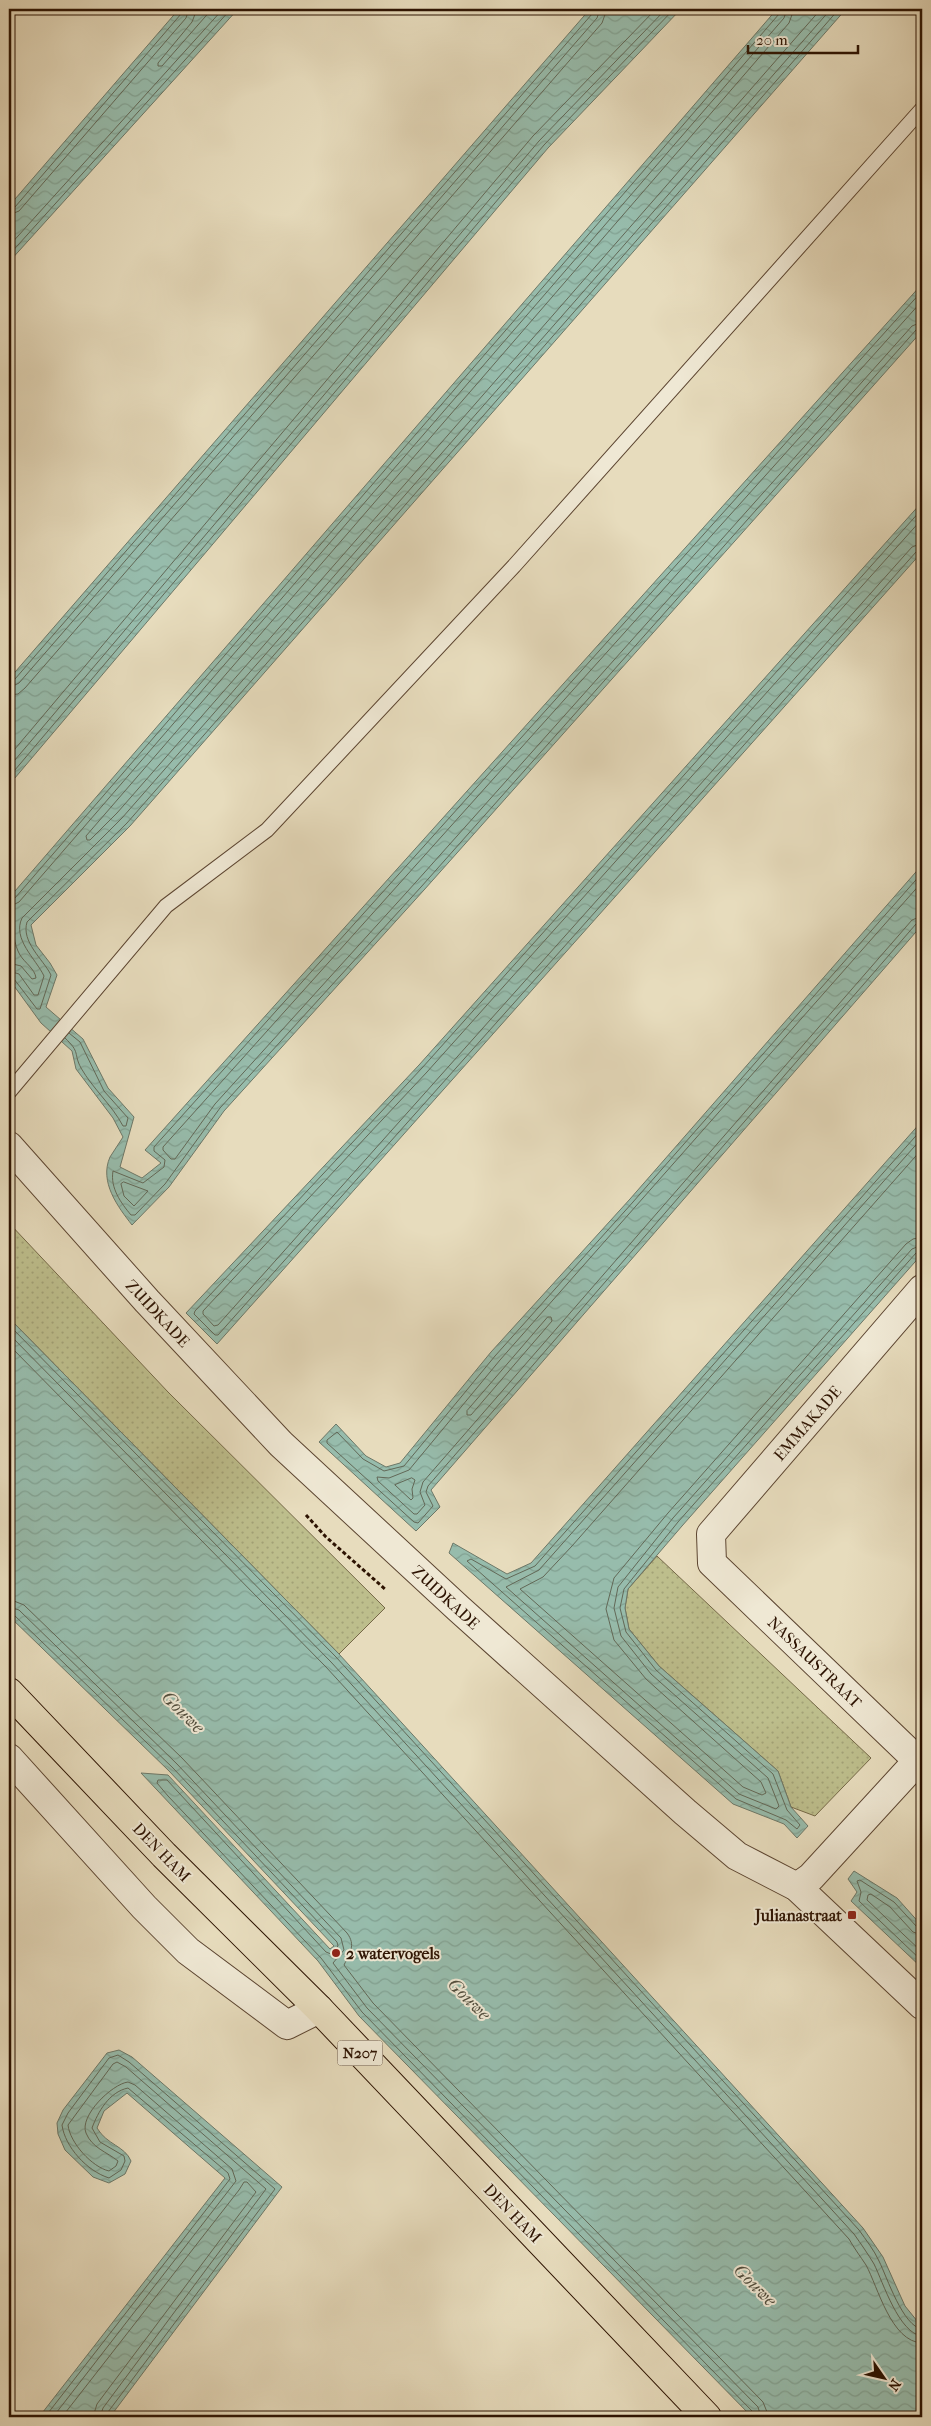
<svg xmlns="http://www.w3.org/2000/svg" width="931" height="2426" font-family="'IM FELL French Canon',serif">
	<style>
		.grass { fill: url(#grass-dots); stroke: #756847 }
		.water { fill: url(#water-waves); stroke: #6d7868 }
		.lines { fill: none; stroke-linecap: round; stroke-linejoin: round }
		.shore { stroke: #626857; stroke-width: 1 }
		.service-casing { stroke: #5c4531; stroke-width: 16 }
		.minor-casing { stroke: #5c4531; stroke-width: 30 }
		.tertiary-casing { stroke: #5c4531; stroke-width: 30 }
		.primary-casing { stroke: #2d1302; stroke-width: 30 }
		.path { stroke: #2d1302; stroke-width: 3; stroke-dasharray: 4 2.5; stroke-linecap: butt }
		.service { stroke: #efe8d4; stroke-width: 14 }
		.minor { stroke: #efe8d4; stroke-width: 28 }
		.tertiary { stroke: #efe8d4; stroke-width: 28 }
		.primary { stroke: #e7dcbd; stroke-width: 28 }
		.poi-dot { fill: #8f2418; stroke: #efe8d4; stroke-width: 2 }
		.labels { text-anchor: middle; stroke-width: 4; stroke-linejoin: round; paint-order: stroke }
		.shield { fill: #efe8d4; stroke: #675341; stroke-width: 1 }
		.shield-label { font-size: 15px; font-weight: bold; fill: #2d1302 }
		.street-label { font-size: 16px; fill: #2d1302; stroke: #efe8d4 }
		.poi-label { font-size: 16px; font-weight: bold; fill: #2d1302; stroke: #efe8d4; text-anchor: end }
		.water-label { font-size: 18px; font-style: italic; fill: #524e3e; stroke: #efe8d4 }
	</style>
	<defs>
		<pattern id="grass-dots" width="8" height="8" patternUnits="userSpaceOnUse" patternTransform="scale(1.25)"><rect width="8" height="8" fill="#bdbe8c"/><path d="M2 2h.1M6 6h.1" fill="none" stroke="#a3a277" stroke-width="1.8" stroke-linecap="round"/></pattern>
		<pattern id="water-waves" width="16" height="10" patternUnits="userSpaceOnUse" patternTransform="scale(1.25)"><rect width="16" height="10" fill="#97bcac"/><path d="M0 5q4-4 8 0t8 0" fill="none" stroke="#82a192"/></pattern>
	</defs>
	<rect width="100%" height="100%" fill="#e7dcbd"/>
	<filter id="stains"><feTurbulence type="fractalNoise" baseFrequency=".004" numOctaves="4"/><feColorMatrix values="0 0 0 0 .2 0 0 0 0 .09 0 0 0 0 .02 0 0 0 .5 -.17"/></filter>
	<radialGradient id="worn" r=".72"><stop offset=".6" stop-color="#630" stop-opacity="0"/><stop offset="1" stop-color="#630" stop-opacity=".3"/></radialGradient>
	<!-- grass -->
	<g class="grass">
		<path d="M9,1223L168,1392L385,1608L339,1654L9,1318Z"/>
		<path d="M657,1556L871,1758L815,1816L791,1807L778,1771L659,1666L629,1629L625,1608L628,1589Z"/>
	</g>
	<!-- water -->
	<g class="water">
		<path d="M179,9H238L9,262V206Z"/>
		<path d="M590,9H681L548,148L9,785V679Z"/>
		<path d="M777,9H846L130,826L31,925L36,945L50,963L57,975L46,1007L83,1039L108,1088L134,1117L120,1167L142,1178L161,1163L145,1150L922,284V331L424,890L224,1111L169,1187L132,1225C118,1207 99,1182 110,1157C114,1150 119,1144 123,1137L113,1118L76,1069L72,1051L41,1023L9,979V898Z"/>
		<path d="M922,502V552L217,1344L186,1313L419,1065Z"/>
		<path d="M922,865V925L431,1490L440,1507L416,1531L319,1442L336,1424L366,1456L386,1467L400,1463L491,1352L630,1199Z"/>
		<path d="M922,1121V1254L682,1526L628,1589L625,1608L629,1629L659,1666L778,1771L791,1807L808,1826L797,1838L784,1824L733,1804L449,1553L453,1543L507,1574L531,1563Z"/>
		<path d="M9,1318L339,1654L863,2228L883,2257L905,2306L922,2327V2417H752L359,2016L318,1961L141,1773L168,1775L330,1949L334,1946L169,1771L9,1616Z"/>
		<path d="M854,1871L897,1898L922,1926V1968L851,1901L857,1892L848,1879Z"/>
		<path d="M119,2050L132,2057L282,2187L110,2417H39L225,2178L127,2093L104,2111L97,2128C107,2145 125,2146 131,2161L125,2174L109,2183L93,2177L65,2150L58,2134L57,2123L63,2110L107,2053Z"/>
	</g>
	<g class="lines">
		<!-- shore -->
		<g class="shore">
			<path d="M197,9L192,22L158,63V66H162L212,9"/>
			<path d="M794,9L789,23L86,836L87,840H90L117,813L821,9"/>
			<path d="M9,209L15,207L181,14L183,9"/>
			<path d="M9,215L19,211L186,18L189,9"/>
			<path d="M9,246L223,9"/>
			<path d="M9,255L231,9"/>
			<path d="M922,291L154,1147V1151L165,1160L164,1167L143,1183L113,1171C110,1188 121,1203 131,1215H135L165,1184L220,1108L421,887L916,330L922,328"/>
			<path d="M922,301L163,1147V1150L171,1159H175L215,1104L416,882L912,326L922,322"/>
			<path d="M922,509L422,1068L195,1311L194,1314L215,1335H218L916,552L922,550"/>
			<path d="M922,519L427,1072L203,1311V1314L214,1326L218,1325L912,547L922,543"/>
			<path d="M9,681L15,679L592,14L593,9"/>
			<path d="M9,688L19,683L597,18L600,9"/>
			<path d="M9,695L18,694L25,688L602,23L607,9"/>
			<path d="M9,756L533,136L656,9"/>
			<path d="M9,767L539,141L666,9"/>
			<path d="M9,777L544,145L674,9"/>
			<path d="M922,873L633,1202L495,1356L404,1466L384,1471L363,1459L337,1432L327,1440V1443L414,1522L418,1523L433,1506L426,1492L428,1486L916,924L922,922"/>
			<path d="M922,882L500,1360L409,1470L389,1478L377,1477L378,1481L414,1514H417L425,1505L420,1492L423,1482L912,920L922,916"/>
			<path d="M9,900L15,898L779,14L780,9"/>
			<path d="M9,907L19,902L784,18L787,9"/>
			<path d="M9,914L14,916C12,928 14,945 20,955C25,963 35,969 36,978L32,979L21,966L9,963"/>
			<path d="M9,971L19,974L34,995H38L44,976C36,959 12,939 22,918L122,818L831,9"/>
			<path d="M9,977L14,979L37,1009H40L51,975C43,959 21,942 27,922L127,823L839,9"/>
			<path d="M65,1038C81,1053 73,1053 81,1068C93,1089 112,1105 123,1126H126L128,1118L104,1091L80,1042L69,1033"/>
			<path d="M922,1129L535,1566L506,1579L471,1559L467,1561L736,1799L786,1820L797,1829L800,1825L787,1810L773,1774L656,1670L626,1632L620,1608L624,1589L678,1522L916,1253L922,1251"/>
			<path d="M922,1138L539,1570L506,1587L739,1794L776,1809L779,1806L768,1778L651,1674L621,1636L614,1608L618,1587L673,1518L912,1249L922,1245"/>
			<path d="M922,1149L572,1546L543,1577L520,1589L743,1787L762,1795L766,1793L761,1782L646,1679L614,1640L606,1609L614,1578L668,1513L906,1244L913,1239L922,1237"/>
			<path d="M124,1182L148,1191L134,1206L124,1196L121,1184Z"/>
			<path d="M548,1317H551L552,1321L471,1415H467V1411Z"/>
			<path d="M9,1325L336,1657L859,2230C866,2240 874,2250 879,2261C887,2277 903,2327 922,2329"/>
			<path d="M9,1334L331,1662L854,2234C861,2244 868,2254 874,2264C883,2282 899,2334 922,2336"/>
			<path d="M9,1345L326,1667L849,2239C854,2248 860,2256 866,2265C878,2287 891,2342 922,2343"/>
			<path d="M412,1478L415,1480L412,1489L413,1498L411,1500L395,1485Z"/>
			<path d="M9,1599L24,1605L182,1758L347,1933C356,1945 350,1953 344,1965L373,2003L763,2402L769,2417"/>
			<path d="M9,1607L19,1610L177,1764L341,1938L344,1950L333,1963L367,2008L758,2407L761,2417"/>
			<path d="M9,1613L14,1615L173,1768L337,1942L338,1946L331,1954L326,1952L167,1780H158L157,1783L168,1796L321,1958L362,2012L753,2412L755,2417"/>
			<path d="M922,1929L917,1927L894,1902L860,1880L857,1881L861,1892L859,1901L922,1961"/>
			<path d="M922,1935L913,1932L890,1907L871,1894L868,1895L867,1900L922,1952"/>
			<path d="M45,2417L230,2179L228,2173L128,2088C109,2092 98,2112 92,2128L100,2142L124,2156L125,2161L121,2170L109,2178C87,2171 65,2147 62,2125L68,2113L109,2058L118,2055L129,2062L275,2189L108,2412L107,2417"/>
			<path d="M53,2417L236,2181L232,2169L135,2085L128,2082C112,2084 79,2116 86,2133C92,2148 107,2152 118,2161L116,2166L109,2171C92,2167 70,2143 68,2125L113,2064L117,2062L126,2067L266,2189L103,2408L100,2417"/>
			<path d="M62,2417L239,2190L244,2182H247L256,2192L97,2404L93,2417"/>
		</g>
		<defs>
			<path id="service" d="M9,1092L166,906L267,830L514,566L922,109"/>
			<g id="minor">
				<path d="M9,1758L144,1907L188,1951L287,2025L319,2009"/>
				<path d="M918,1761L712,1563L711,1534L922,1289"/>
				<path d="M797,1887L811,1877L922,1756"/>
			</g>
			<path id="tertiary" d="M9,1146L147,1301L281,1444L458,1608L685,1812L737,1856L797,1887L922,2005"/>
			<path id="primary" d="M9,1692L164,1855L319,2009L707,2417"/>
		</defs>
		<!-- service casing -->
		<use href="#service" class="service-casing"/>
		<!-- minor casing -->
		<use href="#minor" class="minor-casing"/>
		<!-- tertiary casing -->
		<use href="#tertiary" class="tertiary-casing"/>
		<!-- primary casing -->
		<use href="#primary" class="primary-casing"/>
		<!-- path -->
		<path class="path" d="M306,1515L326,1537L385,1589"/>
		<!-- service -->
		<use href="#service" class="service"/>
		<!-- minor -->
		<use href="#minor" class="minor"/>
		<!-- tertiary -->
		<use href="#tertiary" class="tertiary"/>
		<!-- primary -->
		<use href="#primary" class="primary"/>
	</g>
	<!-- markers -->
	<g class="poi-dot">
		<rect x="847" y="1910" width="10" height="10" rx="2.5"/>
		<circle cx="336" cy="1953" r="5"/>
	</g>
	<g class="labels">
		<!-- shield labels -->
		<rect class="shield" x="337.5" y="2040.5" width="45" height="25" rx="4"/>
		<g class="shield-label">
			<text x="360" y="2058">N207</text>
		</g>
		<!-- street labels -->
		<g class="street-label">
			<text transform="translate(158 1313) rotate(47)" y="6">ZUIDKADE</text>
			<text transform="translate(807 1423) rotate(-49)" y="6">EMMAKADE</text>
			<text transform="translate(446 1597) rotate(43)" y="6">ZUIDKADE</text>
			<text transform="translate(815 1662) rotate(44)" y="6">NASSAUSTRAAT</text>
			<text transform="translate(162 1852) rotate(46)" y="6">DEN HAM</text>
			<text transform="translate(513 2213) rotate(46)" y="6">DEN HAM</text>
		</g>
		<!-- poi labels -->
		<g class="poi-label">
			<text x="842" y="1921">Julianastraat</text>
			<text x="346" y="1959" text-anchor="start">2 watervogels</text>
		</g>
		<!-- water labels -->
		<g class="water-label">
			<text transform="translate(183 1712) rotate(45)" y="6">Gouwe</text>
			<text transform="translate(469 1999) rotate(45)" y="6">Gouwe</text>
			<text transform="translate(755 2285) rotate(45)" y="6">Gouwe</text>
		</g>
	</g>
	<!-- margin -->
	<rect width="931" height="2426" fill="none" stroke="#e7dcbd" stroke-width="30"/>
	<rect x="10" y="10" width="911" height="2406" fill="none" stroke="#2d1302" stroke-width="2.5"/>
	<rect x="15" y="15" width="901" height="2396" fill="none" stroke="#2d1302"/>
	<!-- north arrow -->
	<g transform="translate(884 2378) rotate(124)" stroke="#efe8d4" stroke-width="4" paint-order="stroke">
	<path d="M0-4L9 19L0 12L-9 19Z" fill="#2d1302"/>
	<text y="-8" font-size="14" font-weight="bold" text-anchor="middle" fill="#2d1302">N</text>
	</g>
	<!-- scale -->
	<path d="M748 45v8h110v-8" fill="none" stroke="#2d1302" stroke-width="2.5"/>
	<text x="756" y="45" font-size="15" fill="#2d1302" stroke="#efe8d4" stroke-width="4" paint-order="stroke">20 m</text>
	<rect width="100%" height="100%" filter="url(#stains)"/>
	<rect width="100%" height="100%" fill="url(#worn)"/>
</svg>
